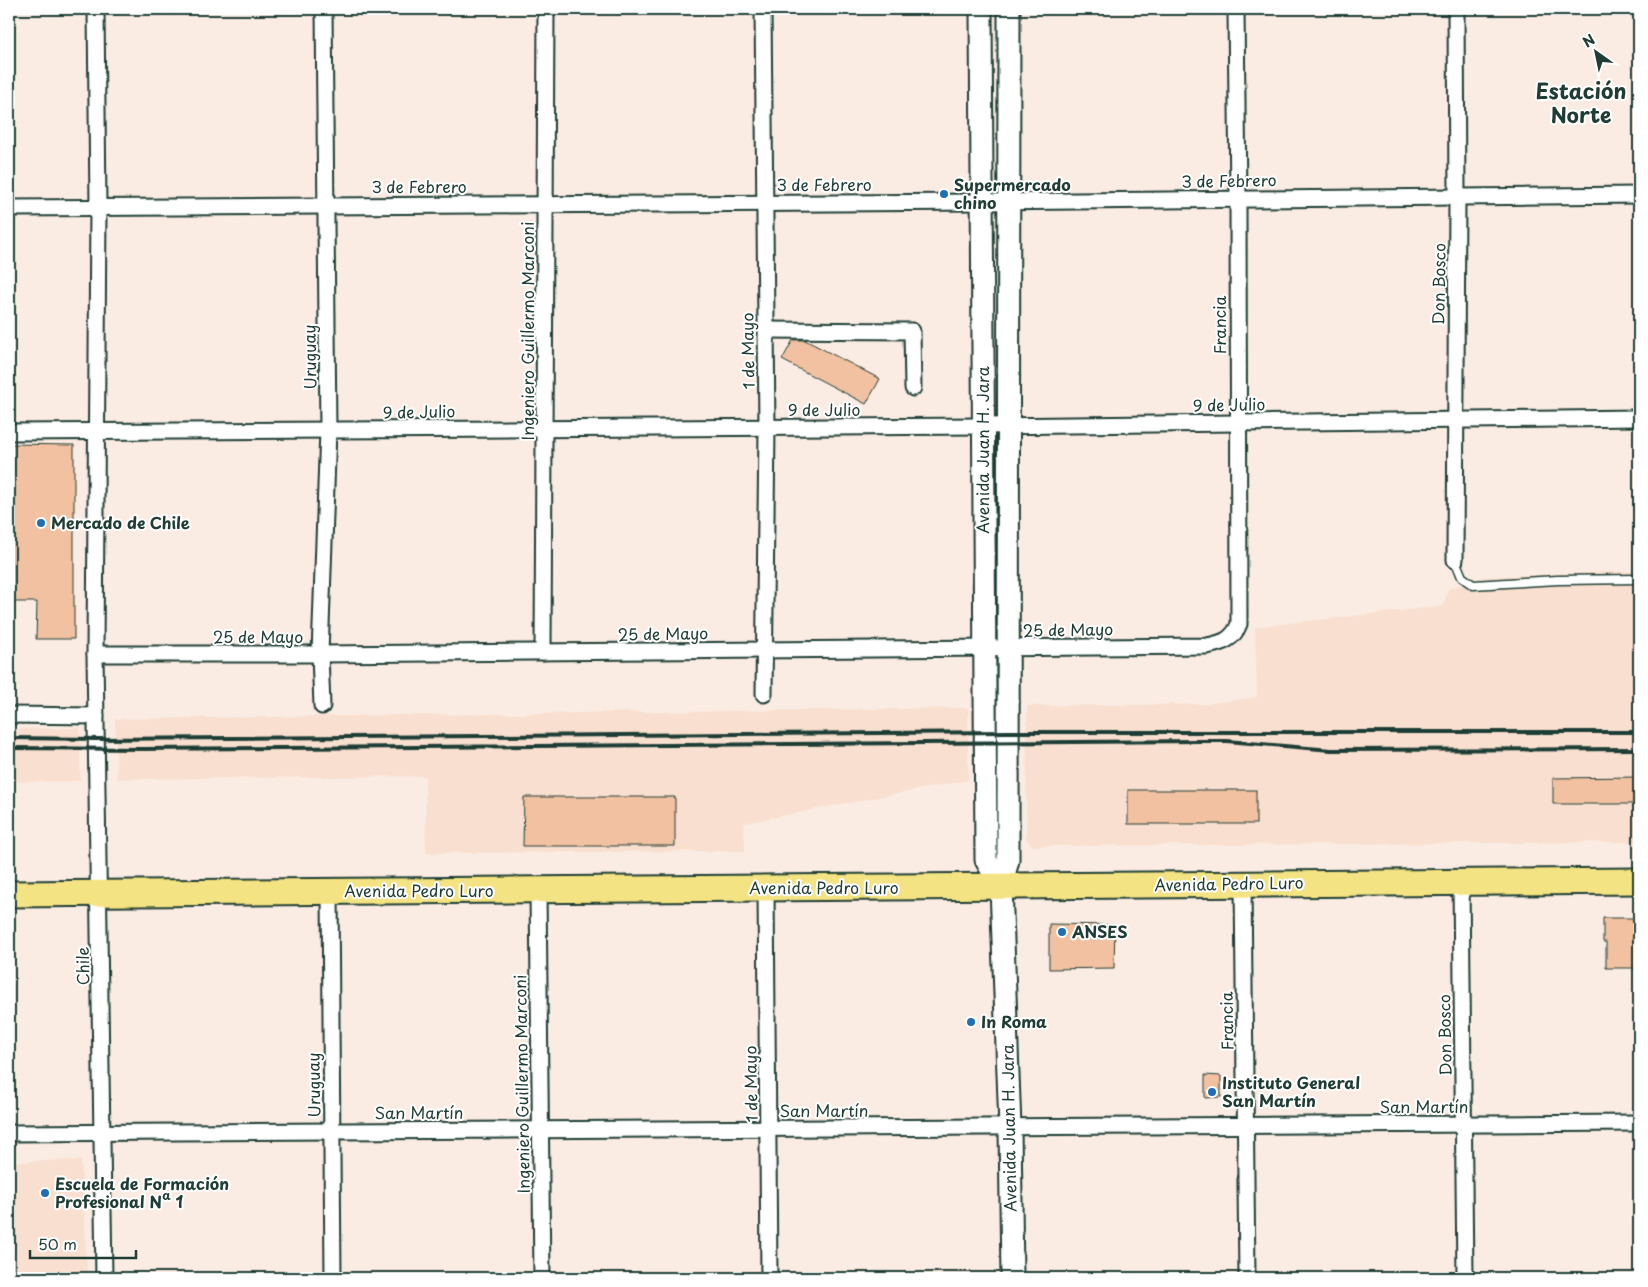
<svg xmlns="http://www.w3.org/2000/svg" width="1648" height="1287" font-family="'Playpen Sans',sans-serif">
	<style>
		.built { fill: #f8dfcf }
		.green { fill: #9cdba3; stroke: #5e8c6c }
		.building { fill: #f1c1a1; stroke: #1f3d34 }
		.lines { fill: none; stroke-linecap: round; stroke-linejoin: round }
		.service-casing { stroke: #1f3d34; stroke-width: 11 }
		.minor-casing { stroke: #1f3d34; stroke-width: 19 }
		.secondary-casing { stroke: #1f3d34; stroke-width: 25 }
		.primary-casing { stroke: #1f3d34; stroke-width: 29 }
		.service { stroke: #fff; stroke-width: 8 }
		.minor { stroke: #fff; stroke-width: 15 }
		.secondary { stroke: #fff; stroke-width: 21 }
		.primary { stroke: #f4e382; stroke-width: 25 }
		.rail { stroke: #1f3d34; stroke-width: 4 }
		.poi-dot { fill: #1f6fb2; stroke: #fff; stroke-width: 2 }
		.labels { text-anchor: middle; stroke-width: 4; stroke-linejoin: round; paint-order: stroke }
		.street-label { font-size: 16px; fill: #1f3d34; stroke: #fff }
		.poi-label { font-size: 16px; font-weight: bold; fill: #1f3d34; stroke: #fff; text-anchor: start }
		.district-label { font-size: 21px; font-weight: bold; fill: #1f3d34; stroke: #fff }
	</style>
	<rect width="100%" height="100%" fill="#fbece3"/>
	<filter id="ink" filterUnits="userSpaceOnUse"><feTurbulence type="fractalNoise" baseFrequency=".02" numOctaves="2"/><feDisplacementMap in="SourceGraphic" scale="10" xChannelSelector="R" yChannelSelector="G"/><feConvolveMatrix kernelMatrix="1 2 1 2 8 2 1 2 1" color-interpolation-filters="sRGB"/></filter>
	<g filter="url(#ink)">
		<!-- built -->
		<g class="built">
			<path d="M1639,571V842L1032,846L1026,838L1027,706L1206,704L1257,697L1255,627L1443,606L1448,589L1483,577Z"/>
			<path d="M968,708V780L744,823L745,851L426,853L425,776L117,779L115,719Z"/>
			<path d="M80,728V781L9,782V729Z"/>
			<path d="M81,1160L87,1273L9,1274V1162Z"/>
		</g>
		<!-- green -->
		<path class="green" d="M87,1273L86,1278H9V1274Z"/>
		<!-- building -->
		<g class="building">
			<path d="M793,340H805L880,379L866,404L782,360Z"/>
			<path d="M9,444L74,445V639H36L37,602H9Z"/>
			<path d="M1639,777V804H1553V778Z"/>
			<rect x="1128" y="790" width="128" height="34"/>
			<path d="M524,797H675V846H523Z"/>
			<path d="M1603,918H1639V968H1606V942H1603Z"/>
			<path d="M1049,924L1115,925L1114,968L1049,969Z"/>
			<path d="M1205,1075L1221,1076V1097L1205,1098Z"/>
		</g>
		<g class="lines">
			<defs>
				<path id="service" d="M1455,560L1462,577L1473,585L1558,580L1639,579"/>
				<g id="minor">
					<path d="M96,9L98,207L95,654L104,1278"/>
					<path d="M763,9L767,428L764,694"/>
					<path d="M9,208L982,202L1639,195"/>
					<path d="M766,330L912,331L913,388"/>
					<path d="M9,432L984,426L1639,418"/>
					<path d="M1455,560L1457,197L1456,9"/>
					<path d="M543,652L546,9"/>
					<path d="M95,654H320L1207,646C1222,643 1233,640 1239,624L1238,199L1236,9"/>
					<path d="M322,706L320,654L328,430L324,9"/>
					<path d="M9,715L96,716"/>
					<path d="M1461,882L1465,1278"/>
					<path d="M1243,884L1247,1278"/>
					<path d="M766,889L769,1278"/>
					<path d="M538,890L542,1278"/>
					<path d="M330,892L333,1278"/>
					<path d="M9,1133L1639,1123"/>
				</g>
				<g id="secondary">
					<path d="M981,9L986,860L1001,887"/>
					<path d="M1009,9L1008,860L1001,887L1010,1127L1012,1278"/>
				</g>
				<path id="primary" d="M9,894L1639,881"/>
			</defs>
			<!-- service casing -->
			<use href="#service" class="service-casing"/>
			<!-- minor casing -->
			<use href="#minor" class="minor-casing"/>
			<!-- secondary casing -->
			<use href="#secondary" class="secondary-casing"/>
			<!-- primary casing -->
			<use href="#primary" class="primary-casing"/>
			<!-- service -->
			<use href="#service" class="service"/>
			<!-- minor -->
			<use href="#minor" class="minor"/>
			<!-- secondary -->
			<use href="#secondary" class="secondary"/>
			<!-- primary -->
			<use href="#primary" class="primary"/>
			<!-- rail -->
			<g class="rail">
				<path d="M9,738L97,739L1008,732H1639"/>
				<path d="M9,748L143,749L1199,741H1227L1331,750L1639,749"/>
			</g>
		</g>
	</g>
	<!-- markers -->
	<g class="poi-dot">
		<circle cx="944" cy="194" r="5"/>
		<circle cx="41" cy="523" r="5"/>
		<circle cx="1062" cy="932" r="5"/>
		<circle cx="971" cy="1022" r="5"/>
		<circle cx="1212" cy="1092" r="5"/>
		<circle cx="45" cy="1193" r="5"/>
	</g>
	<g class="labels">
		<!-- street labels -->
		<g class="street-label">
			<text transform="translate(1229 181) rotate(-1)" y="6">3 de Febrero</text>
			<text x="824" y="191">3 de Febrero</text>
			<text x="419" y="193">3 de Febrero</text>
			<text transform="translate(1439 284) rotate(-89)" y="6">Don Bosco</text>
			<text transform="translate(1220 325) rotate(-90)" y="6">Francia</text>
			<text transform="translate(528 331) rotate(-90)" y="6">Ingeniero Guillermo Marconi</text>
			<text transform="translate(748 351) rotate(-91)" y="6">1 de Mayo</text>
			<text transform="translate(310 357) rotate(-91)" y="6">Uruguay</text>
			<text transform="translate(1229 405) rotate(-1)" y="6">9 de Julio</text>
			<text x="824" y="416">9 de Julio</text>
			<text transform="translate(419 412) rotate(-1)" y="6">9 de Julio</text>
			<text transform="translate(983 450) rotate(-90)" y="6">Avenida Juan H. Jara</text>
			<text transform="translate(1068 630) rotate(-1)" y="6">25 de Mayo</text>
			<text transform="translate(663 634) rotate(-1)" y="6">25 de Mayo</text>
			<text x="258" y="643">25 de Mayo</text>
			<text transform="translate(1229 884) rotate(-1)" y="6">Avenida Pedro Luro</text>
			<text x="824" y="894">Avenida Pedro Luro</text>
			<text x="419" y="897">Avenida Pedro Luro</text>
			<text transform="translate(83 966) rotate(-91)" y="6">Chile</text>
			<text transform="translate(1227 1021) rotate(-91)" y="6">Francia</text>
			<text transform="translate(1445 1035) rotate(-91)" y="6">Don Bosco</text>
			<text transform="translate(522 1084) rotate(-91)" y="6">Ingeniero Guillermo Marconi</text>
			<text transform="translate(751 1084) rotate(-91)" y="6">1 de Mayo</text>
			<text transform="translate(314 1085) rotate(-91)" y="6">Uruguay</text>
			<text x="1424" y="1113">San Martín</text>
			<text x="824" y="1117">San Martín</text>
			<text x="419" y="1119">San Martín</text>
			<text transform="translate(1009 1128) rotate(-91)" y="6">Avenida Juan H. Jara</text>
		</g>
		<!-- poi labels -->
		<g class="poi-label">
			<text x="954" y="191">Supermercado<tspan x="954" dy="18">chino</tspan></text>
			<text x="51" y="529">Mercado de Chile</text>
			<text x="1072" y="938">ANSES</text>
			<text x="981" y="1028">In Roma</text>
			<text x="1222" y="1089">Instituto General<tspan x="1222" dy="18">San Martín</tspan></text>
			<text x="55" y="1190">Escuela de Formación<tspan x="55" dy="18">Profesional Nª 1</tspan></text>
		</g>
		<!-- district labels -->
		<g class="district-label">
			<text x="1581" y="99">Estación<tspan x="1581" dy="24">Norte</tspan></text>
		</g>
	</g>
	<!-- margin -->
	<rect width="1648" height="1287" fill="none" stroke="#fff" stroke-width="30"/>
	<rect x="15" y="15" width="1618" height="1257" fill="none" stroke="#1f3d34" stroke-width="2" filter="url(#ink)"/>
	<!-- north arrow -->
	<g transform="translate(1596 52) rotate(327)" stroke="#ffffff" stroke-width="4" paint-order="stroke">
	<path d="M0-4L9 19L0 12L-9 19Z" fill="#1f3d34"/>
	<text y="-8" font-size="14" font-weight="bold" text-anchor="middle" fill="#1f3d34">N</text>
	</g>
	<!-- scale -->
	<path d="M30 1250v8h106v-8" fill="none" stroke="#1f3d34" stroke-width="2.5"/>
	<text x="38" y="1250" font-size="15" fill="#1f3d34" stroke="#ffffff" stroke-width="4" paint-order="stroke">50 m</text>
</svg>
